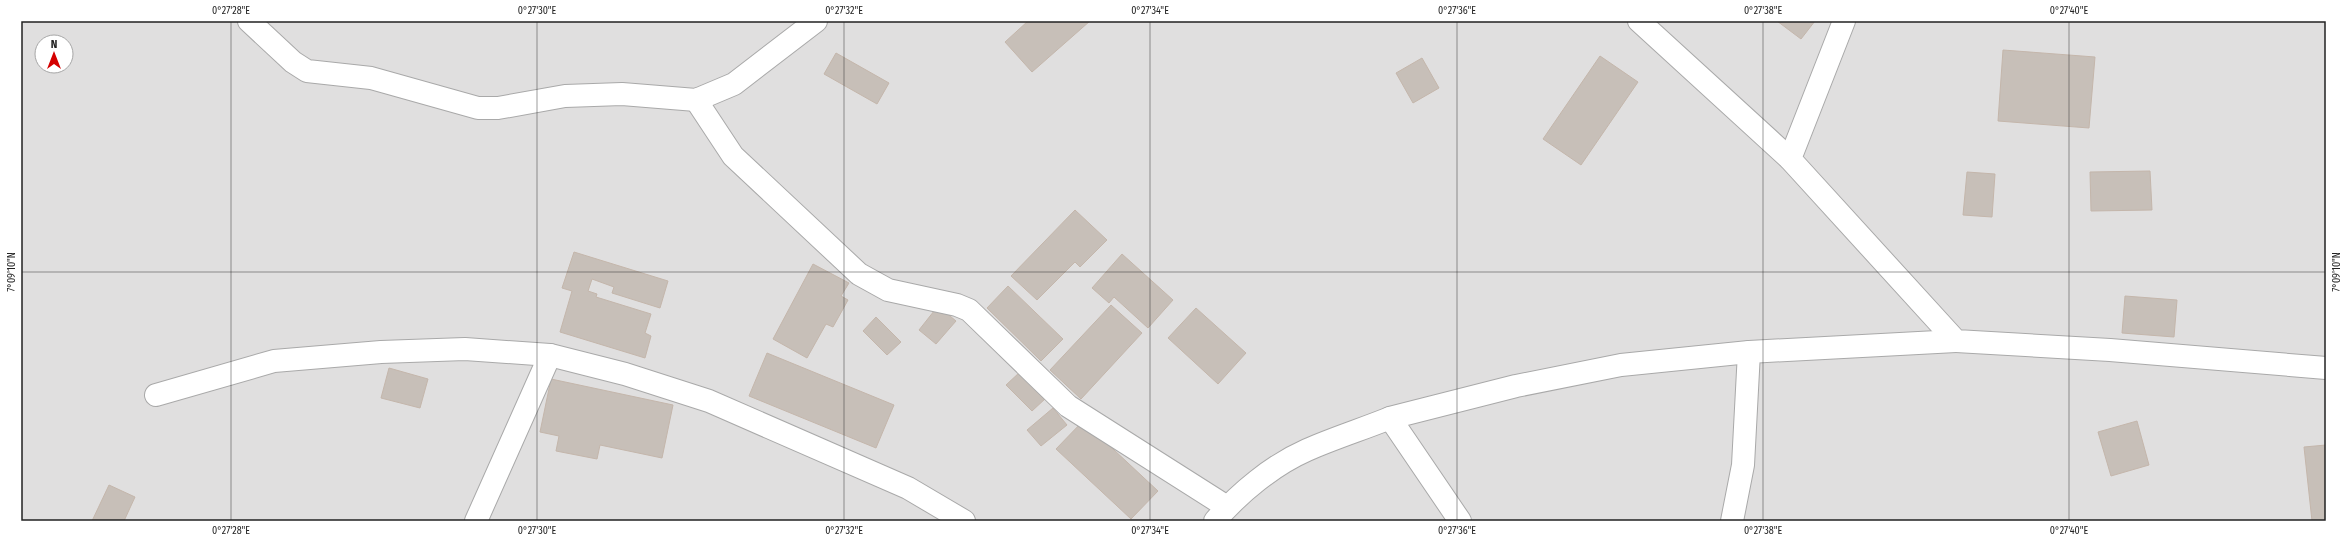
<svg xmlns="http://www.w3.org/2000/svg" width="2347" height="542" font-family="'Fira Sans Condensed',sans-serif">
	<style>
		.residential { fill: #e0dfdf; fill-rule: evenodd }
		.building { fill: #c7bfb8; stroke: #c4b6ab }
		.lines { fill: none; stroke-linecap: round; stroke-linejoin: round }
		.minor-casing { stroke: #a9a9a9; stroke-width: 24 }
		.minor { stroke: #fff; stroke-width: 22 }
		.ticks { fill: none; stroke: #222; stroke-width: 1; stroke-opacity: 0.45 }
		.neatline { fill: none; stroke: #222; stroke-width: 1.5 }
		.ticks-label { font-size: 10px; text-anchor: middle; fill: #222 }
	</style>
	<rect width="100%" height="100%" fill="#f2efe9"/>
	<!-- residential -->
	<path class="residential" d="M21,21H2326V521H21ZM42,42H66V66H42Z"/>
	<!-- building -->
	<g class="building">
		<path d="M1028,21H1090L1032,72L1005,42Z"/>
		<path d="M1777,21H1815L1801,39Z"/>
		<path d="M2003,50L2095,57L2089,128L1998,121Z"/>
		<path d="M836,53L889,83L877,104L824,74Z"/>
		<path d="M1600,56L1638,82L1581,165L1543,139Z"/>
		<path d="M1422,58L1439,88L1413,103L1396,73Z"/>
		<path d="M2150,171L2152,210L2091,211L2090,172Z"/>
		<path d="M1967,172L1995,174L1992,217L1963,215Z"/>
		<path d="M1075,210L1107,240L1080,267L1075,262L1037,300L1011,276Z"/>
		<path d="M574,252L668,281L660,308L612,293L614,287L592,279L588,291L597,294L596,297L651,314L645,333L651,336L645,358L560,332L572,291L562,288Z"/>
		<path d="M1122,254L1173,300L1148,328L1114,297L1109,303L1092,288Z"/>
		<path d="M813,264L849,283L841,296L848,300L833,327L826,324L807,358L773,339Z"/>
		<path d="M1008,286L1063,339L1041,361L987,308Z"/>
		<path d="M2125,296L2177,300L2174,337L2122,333Z"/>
		<path d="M1111,305L1142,333L1081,399L1050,370Z"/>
		<path d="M938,306L956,321L936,344L919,330Z"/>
		<path d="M1196,308L1246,353L1218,384L1168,338Z"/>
		<path d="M876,317L901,342L887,355L863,331Z"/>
		<path d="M767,353L894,405L876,448L749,396Z"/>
		<path d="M389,368L428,379L420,408L381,398Z"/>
		<path d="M1020,372L1046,398L1032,411L1006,385Z"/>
		<path d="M551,379L673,405L662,458L600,445L597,459L556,451L559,436L540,432Z"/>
		<path d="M1053,408L1067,425L1041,446L1027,430Z"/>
		<path d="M1083,421L1158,491L1131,519L1056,449Z"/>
		<path d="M2137,421L2149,465L2111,476L2098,432Z"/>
		<path d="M2326,445V521H2312L2304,447Z"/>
		<path d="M109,485L135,497L124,521H92Z"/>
	</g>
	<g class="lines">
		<defs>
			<g id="minor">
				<path d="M249,21L293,62L307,71L371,78L478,108H498L565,96L622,94L696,100L734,84L816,21"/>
				<path d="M1639,21L1790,159"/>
				<path d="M1844,21L1790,159L1956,341L2110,350L2326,368"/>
				<path d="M696,100L733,156L859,274L888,290L957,305L969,310L1068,406L1227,507"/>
				<path d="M156,395L274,361L381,352L465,349L550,355L625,374L709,401L908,488L964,521"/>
				<path d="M476,521L550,355"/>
				<path d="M1215,521C1239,493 1273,465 1307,450C1334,438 1363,429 1390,418"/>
				<path d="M1460,521L1390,418L1516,386L1621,365L1749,352"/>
				<path d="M1732,521L1743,465L1749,352L1956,341"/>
			</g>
		</defs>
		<!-- minor casing -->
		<use href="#minor" class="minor-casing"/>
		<!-- minor -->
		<use href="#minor" class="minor"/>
	</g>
	<!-- ticks -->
	<path class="ticks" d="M231,21V521M537,21V521M844,21V521M1150,21V521M1457,21V521M1763,21V521M2069,21V521M21,272H2326"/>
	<!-- border -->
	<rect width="2347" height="542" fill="none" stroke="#ffffff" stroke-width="44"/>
	<!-- north arrow -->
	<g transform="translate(54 54)"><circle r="19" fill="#ffffff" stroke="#a7a7a7"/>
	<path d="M0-3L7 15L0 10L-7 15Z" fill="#d40000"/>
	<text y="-6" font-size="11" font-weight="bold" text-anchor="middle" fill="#222222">N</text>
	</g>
	<rect x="22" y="22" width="2303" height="498" class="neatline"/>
	<g class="ticks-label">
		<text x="231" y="14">0°27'28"E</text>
		<text x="537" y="14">0°27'30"E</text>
		<text x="844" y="14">0°27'32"E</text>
		<text x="1150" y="14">0°27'34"E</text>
		<text x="1457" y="14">0°27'36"E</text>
		<text x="1763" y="14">0°27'38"E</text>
		<text x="2069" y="14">0°27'40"E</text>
		<text transform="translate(11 272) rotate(-90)" y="4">7°09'10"N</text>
		<text transform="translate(2336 272) rotate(-90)" y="4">7°09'10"N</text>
		<text x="231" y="534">0°27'28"E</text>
		<text x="537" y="534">0°27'30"E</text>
		<text x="844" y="534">0°27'32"E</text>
		<text x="1150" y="534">0°27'34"E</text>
		<text x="1457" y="534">0°27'36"E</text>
		<text x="1763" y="534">0°27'38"E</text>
		<text x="2069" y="534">0°27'40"E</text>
	</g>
</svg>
